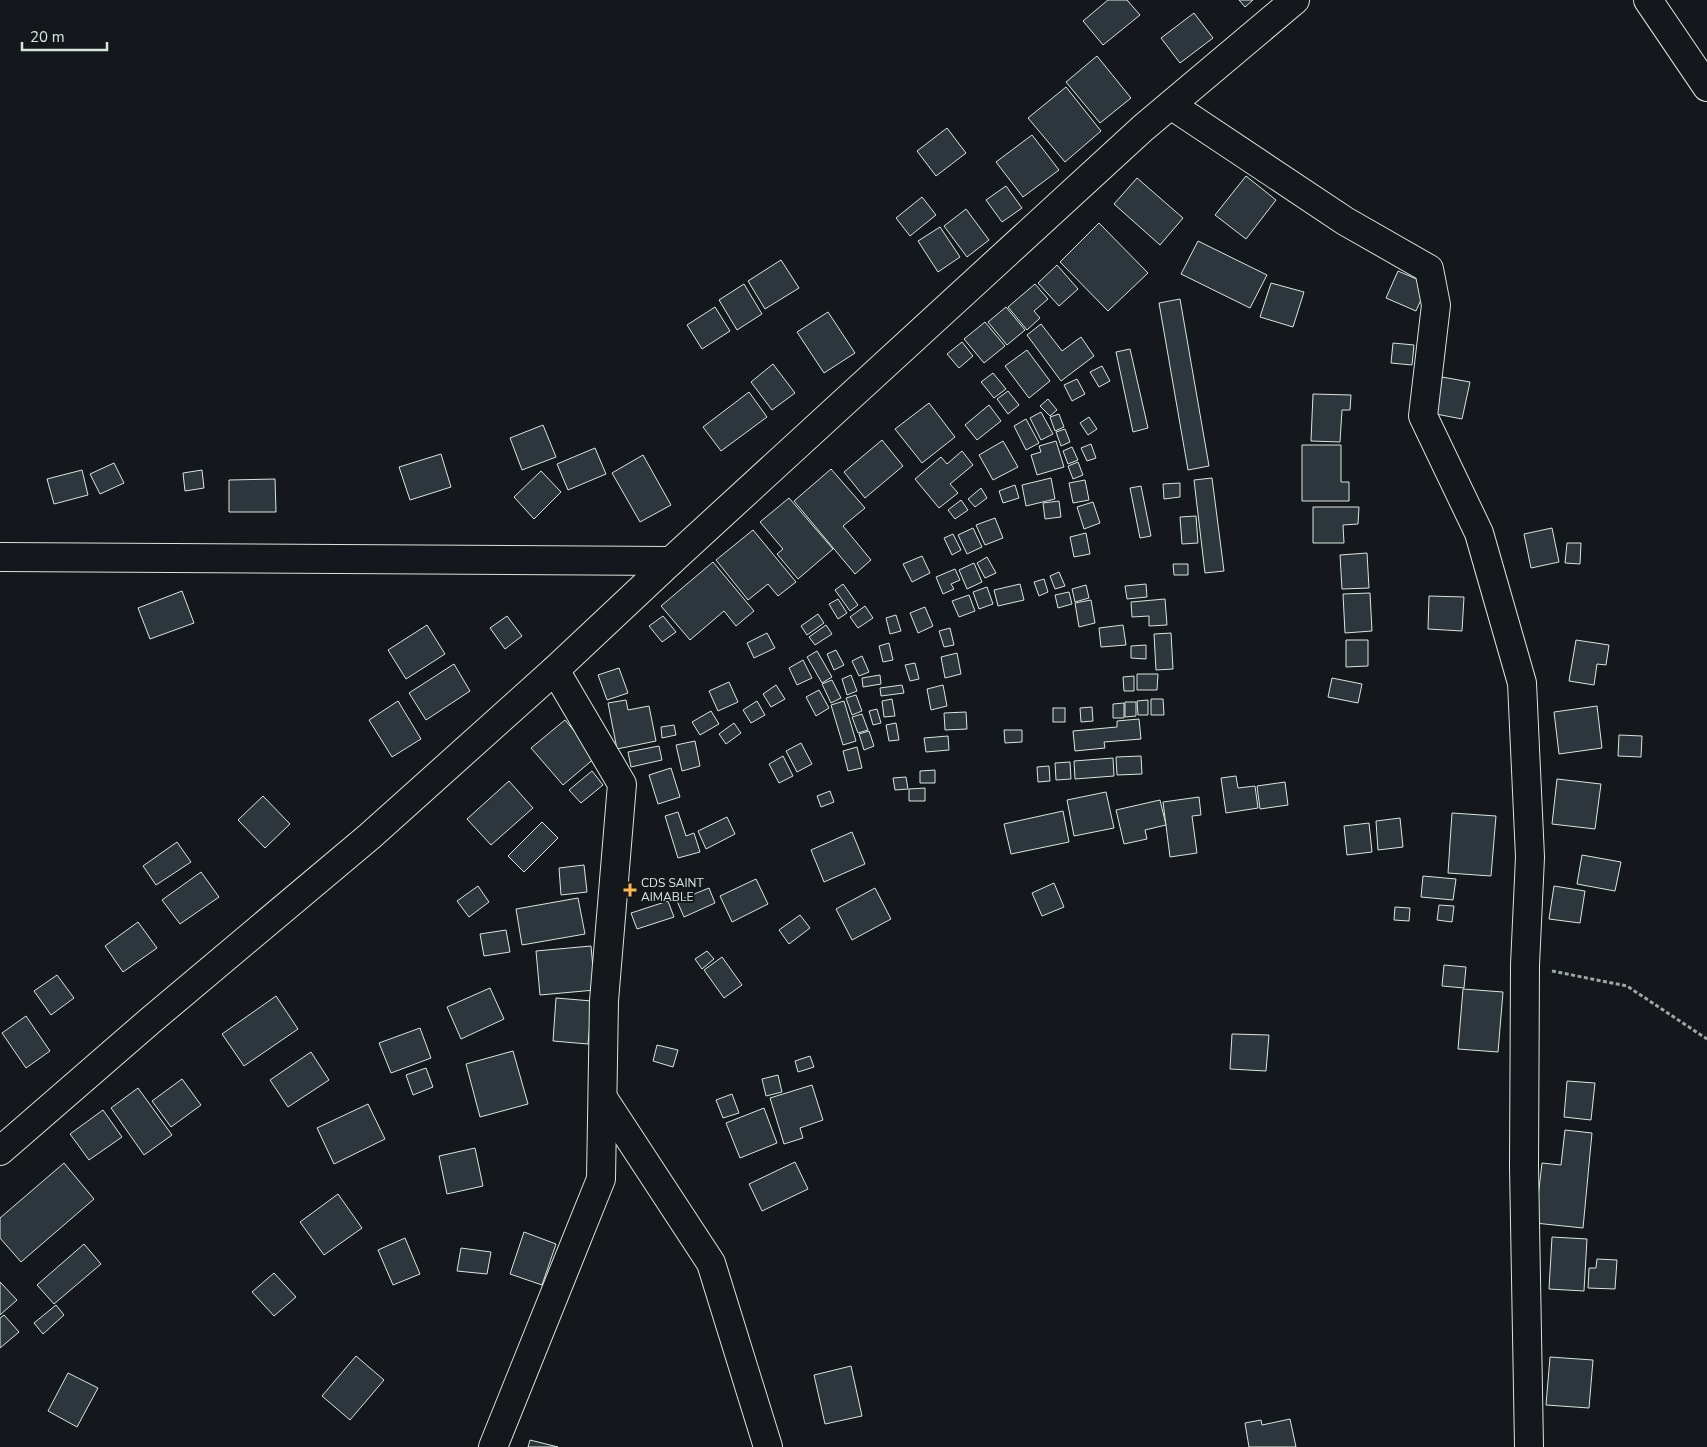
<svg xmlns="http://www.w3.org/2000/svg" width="1707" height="1447" font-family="'Nunito Sans',sans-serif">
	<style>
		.building { fill: #2c363c; stroke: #d8e6dc }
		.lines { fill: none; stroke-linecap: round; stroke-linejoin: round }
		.minor-casing { stroke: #d8e6dc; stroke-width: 30 }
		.major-casing { stroke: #d8e6dc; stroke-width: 30 }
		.path { stroke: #9da8a2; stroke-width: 3; stroke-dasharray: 4 2.5; stroke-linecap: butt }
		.minor { stroke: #14181c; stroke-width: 28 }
		.major { stroke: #14181c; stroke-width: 28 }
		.poi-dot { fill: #ffb74d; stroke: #14181c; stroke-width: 2 }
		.labels { text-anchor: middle; stroke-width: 4; stroke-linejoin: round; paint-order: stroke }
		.poi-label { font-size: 12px; fill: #d8e6dc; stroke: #14181c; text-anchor: start }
	</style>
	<rect width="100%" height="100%" fill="#14181c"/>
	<!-- building -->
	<g class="building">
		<path d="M1108,0H1127L1140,15L1103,45L1083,21Z"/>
		<path d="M1239,0H1253L1245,7Z"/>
		<path d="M1194,13L1213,38L1180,63L1161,38Z"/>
		<path d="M1097,56L1131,98L1100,123L1066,82Z"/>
		<path d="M1066,87L1101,131L1065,162L1028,118Z"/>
		<path d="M947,128L966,153L936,176L917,151Z"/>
		<path d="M1032,135L1059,170L1023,197L996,162Z"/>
		<path d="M1246,176L1276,200L1246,239L1215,215Z"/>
		<path d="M1137,178L1183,218L1160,245L1114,204Z"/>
		<path d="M1006,186L1022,208L1002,222L986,200Z"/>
		<path d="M922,197L936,215L910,236L896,218Z"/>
		<path d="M966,209L989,240L967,257L944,226Z"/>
		<path d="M1099,223L1148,273L1108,311L1060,262Z"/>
		<path d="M940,227L960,257L938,272L918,241Z"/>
		<path d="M1198,241L1267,275L1250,308L1181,274Z"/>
		<path d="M781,260L799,288L765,309L748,281Z"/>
		<path d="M1057,265L1078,289L1059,306L1038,283Z"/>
		<path d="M1398,271L1428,284L1416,311L1386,298Z"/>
		<path d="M1271,283L1304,292L1293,327L1260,317Z"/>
		<path d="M744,284L762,314L737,330L719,300Z"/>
		<path d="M1035,284L1048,299L1034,311L1040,318L1027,330L1008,307Z"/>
		<path d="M1180,299L1209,466L1188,470L1159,303Z"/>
		<path d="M715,307L730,331L702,349L687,325Z"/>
		<path d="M1006,307L1025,330L1007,345L988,322Z"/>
		<path d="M828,312L855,353L824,373L797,332Z"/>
		<path d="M985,322L1005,346L984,363L964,339Z"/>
		<path d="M1041,324L1062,351L1081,337L1094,356L1061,381L1027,335Z"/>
		<path d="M962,342L973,356L959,368L947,354Z"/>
		<path d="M1393,343L1414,345L1412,365L1391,363Z"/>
		<path d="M1130,349L1148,428L1133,432L1116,352Z"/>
		<path d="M1027,350L1050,381L1029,398L1005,366Z"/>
		<path d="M773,364L795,393L772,410L751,382Z"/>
		<path d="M1102,366L1110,381L1099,387L1090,372Z"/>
		<path d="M993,373L1006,389L994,398L981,382Z"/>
		<path d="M1442,377L1470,382L1462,419L1436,414Z"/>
		<path d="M1077,379L1085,394L1072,401L1064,385Z"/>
		<path d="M1008,391L1019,405L1008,414L997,399Z"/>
		<path d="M749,392L767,417L721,451L703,427Z"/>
		<path d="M1313,394L1351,395L1350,410H1342L1340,442L1311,441Z"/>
		<path d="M1048,399L1057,410L1050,416L1040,406Z"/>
		<path d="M929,403L955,437L922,463L895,429Z"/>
		<path d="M989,405L1001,421L977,440L965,425Z"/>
		<path d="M1041,412L1053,434L1041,440L1030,418Z"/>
		<path d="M1059,414L1064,427L1055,431L1050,417Z"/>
		<path d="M1089,417L1097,429L1088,435L1080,423Z"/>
		<path d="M1026,419L1039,443L1026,450L1014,426Z"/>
		<path d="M543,425L556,457L522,470L510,438Z"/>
		<path d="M1065,429L1070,442L1061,446L1056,432Z"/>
		<path d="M882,440L903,466L865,498L844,472Z"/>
		<path d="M1003,441L1018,467L993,480L979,455Z"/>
		<path d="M1056,441L1064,467L1037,475L1031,455L1041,452L1039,446Z"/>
		<path d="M1091,444L1096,458L1087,461L1081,448Z"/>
		<path d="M1302,445H1341V482H1349V501H1302Z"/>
		<path d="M1072,447L1078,460L1068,464L1063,451Z"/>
		<path d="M595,448L606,474L568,490L557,464Z"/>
		<path d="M962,451L973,465L950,484L958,493L939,508L915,479L941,457L947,464Z"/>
		<path d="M441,454L451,487L410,500L399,467Z"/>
		<path d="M643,455L671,505L640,522L612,473Z"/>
		<path d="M1078,462L1083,475L1073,479L1068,466Z"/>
		<path d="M114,463L124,483L100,494L90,474Z"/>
		<path d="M831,469L865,508L843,526L871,560L855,574L794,501Z"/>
		<path d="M82,470L88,495L54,504L47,479Z"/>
		<path d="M202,470L204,488L185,491L183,473Z"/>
		<path d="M541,471L561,492L534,519L514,497Z"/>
		<path d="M1051,478L1055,499L1026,506L1022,485Z"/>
		<path d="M1212,478L1224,571L1205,573L1194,480Z"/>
		<path d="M275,479L276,512H229V480Z"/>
		<path d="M1085,480L1089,500L1073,503L1069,483Z"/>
		<path d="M1180,483V497L1164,499L1163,484Z"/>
		<path d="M1015,485L1019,498L1003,503L999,491Z"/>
		<path d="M1141,486L1151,536L1140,538L1130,488Z"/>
		<path d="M981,488L987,498L975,507L968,499Z"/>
		<path d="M789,498L833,549L798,579L777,554L783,549L760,522Z"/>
		<path d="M961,500L968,510L955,519L948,510Z"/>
		<path d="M1059,501L1061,517L1045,519L1043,503Z"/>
		<path d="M1093,502L1100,523L1084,529L1077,507Z"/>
		<path d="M1313,507H1359L1358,524L1343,525L1344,543H1313Z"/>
		<path d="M1196,516L1198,543L1182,544L1180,517Z"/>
		<path d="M995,518L1003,538L985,545L976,525Z"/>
		<path d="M973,528L982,547L967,554L958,535Z"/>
		<path d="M1552,528L1559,562L1531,568L1524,534Z"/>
		<path d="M753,530L796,582L778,596L768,584L748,600L716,560Z"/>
		<path d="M1086,533L1090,554L1074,557L1070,537Z"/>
		<path d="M953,534L961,550L952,555L944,538Z"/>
		<path d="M1567,543H1581L1580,564L1565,563Z"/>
		<path d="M1367,553L1369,588L1342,589L1340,555Z"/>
		<path d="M922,556L930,573L912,582L903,564Z"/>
		<path d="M987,557L996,573L985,578L977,563Z"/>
		<path d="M713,562L754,611L736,626L724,611L690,640L661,606Z"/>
		<path d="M974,563L982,582L967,589L959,570Z"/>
		<path d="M1173,564H1188V575H1174Z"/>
		<path d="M955,569L960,580L951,584L954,589L943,594L936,577Z"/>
		<path d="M1059,572L1065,586L1055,589L1050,576Z"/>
		<path d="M1044,579L1048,592L1039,596L1034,582Z"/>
		<path d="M843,584L858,605L850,611L835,590Z"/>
		<path d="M1020,584L1024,600L998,606L994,590Z"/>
		<path d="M1146,584L1147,597L1127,599L1125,586Z"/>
		<path d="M1086,585L1089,598L1075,602L1072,589Z"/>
		<path d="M987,587L993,604L979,609L973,592Z"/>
		<path d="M182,591L194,623L150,639L138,608Z"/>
		<path d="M1069,592L1072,604L1058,608L1055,595Z"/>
		<path d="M1370,593L1372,631L1345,633L1343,594Z"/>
		<path d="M969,595L975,611L959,617L952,601Z"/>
		<path d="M1429,596L1464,597L1462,631L1428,629Z"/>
		<path d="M838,599L847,613L838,619L829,604Z"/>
		<path d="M1165,599L1167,625L1149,626V616L1132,617L1131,602Z"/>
		<path d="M1091,600L1095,623L1079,627L1075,603Z"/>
		<path d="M865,606L873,618L858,628L850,617Z"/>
		<path d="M925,607L933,626L918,633L910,613Z"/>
		<path d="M818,614L824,623L807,635L801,626Z"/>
		<path d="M896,615L901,631L890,634L886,618Z"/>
		<path d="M507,616L522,636L505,649L490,628Z"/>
		<path d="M663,616L676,632L662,642L649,626Z"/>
		<path d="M427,625L445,654L406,679L388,650Z"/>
		<path d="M826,625L832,634L815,645L809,637Z"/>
		<path d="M1123,625L1126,645L1101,647L1099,628Z"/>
		<path d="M950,628L954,645L944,647L939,631Z"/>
		<path d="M767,633L775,648L754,658L747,643Z"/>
		<path d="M1171,633L1173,669L1156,670L1154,634Z"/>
		<path d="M1346,640H1368V666L1346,667Z"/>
		<path d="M1576,640L1609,645L1606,665L1597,664L1594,685L1569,681Z"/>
		<path d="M889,643L893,660L883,662L879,646Z"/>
		<path d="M1146,645V659L1131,658V646Z"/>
		<path d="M836,650L844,665L834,670L827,654Z"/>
		<path d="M817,651L832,677L822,683L807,657Z"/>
		<path d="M957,653L961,674L945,678L941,657Z"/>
		<path d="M862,656L869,672L859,676L852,661Z"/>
		<path d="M803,660L812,678L797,685L789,668Z"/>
		<path d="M915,663L919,679L910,681L905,665Z"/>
		<path d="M454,664L470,691L426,720L409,693Z"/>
		<path d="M619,668L628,693L607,700L598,675Z"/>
		<path d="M1137,674H1158L1157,690H1137Z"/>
		<path d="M851,675L857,691L847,695L842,679Z"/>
		<path d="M880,675L881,684L863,687L862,678Z"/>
		<path d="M1134,676V691H1124L1123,677Z"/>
		<path d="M1332,678L1362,684L1358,703L1328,697Z"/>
		<path d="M832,680L841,698L831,703L822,684Z"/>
		<path d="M729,682L738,702L718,711L709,691Z"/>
		<path d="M776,685L785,699L771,707L763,694Z"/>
		<path d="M902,685L904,693L881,696L880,688Z"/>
		<path d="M943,685L947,706L931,710L927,689Z"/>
		<path d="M819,690L829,708L816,716L806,697Z"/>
		<path d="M856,695L862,711L852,715L846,698Z"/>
		<path d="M892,699L895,716L884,717L882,701Z"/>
		<path d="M1151,699H1163L1164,715H1151Z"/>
		<path d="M626,700L628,710L649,706L656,741L617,749L608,703Z"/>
		<path d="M1148,700V715H1138L1137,701Z"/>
		<path d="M398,701L421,739L392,757L369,720Z"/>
		<path d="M757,701L765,715L751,723L743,710Z"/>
		<path d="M844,701L856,741L843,745L831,705Z"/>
		<path d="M1125,702H1136V716L1125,717Z"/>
		<path d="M1124,703V718H1113V704Z"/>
		<path d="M1597,706L1602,748L1559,754L1554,712Z"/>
		<path d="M1092,707L1093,721L1081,722L1080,708Z"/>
		<rect x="1053" y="708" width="12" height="14"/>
		<path d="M877,709L881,723L873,725L869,711Z"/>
		<path d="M711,711L719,724L700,735L692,722Z"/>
		<path d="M966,712L967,729L945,730L944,713Z"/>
		<path d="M862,714L868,730L858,733L852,717Z"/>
		<path d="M1139,719L1141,739L1104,742L1105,748L1075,751L1073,731L1117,727V721Z"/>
		<path d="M565,720L596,757L563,785L531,748Z"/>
		<path d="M734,723L741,733L726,744L719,734Z"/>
		<path d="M896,723L899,740L889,741L886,725Z"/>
		<path d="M674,725L676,735L662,738L661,727Z"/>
		<path d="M1004,730H1022V742L1005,743Z"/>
		<path d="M869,731L874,746L864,750L859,734Z"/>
		<path d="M1619,735L1642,736L1641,757L1618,756Z"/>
		<path d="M948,736L949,750L926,752L924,738Z"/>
		<path d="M695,741L700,766L682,771L676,745Z"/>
		<path d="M801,743L812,764L797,772L786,751Z"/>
		<path d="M659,746L662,760L631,767L628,752Z"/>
		<path d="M857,747L862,768L848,771L843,751Z"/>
		<path d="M783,756L793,776L779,783L769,764Z"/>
		<path d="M1141,756L1142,774L1117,775L1116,757Z"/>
		<path d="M1113,758L1114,776L1075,779L1074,761Z"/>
		<path d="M1070,762L1071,779L1056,780L1055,763Z"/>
		<path d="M1049,766L1050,781L1038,782L1037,767Z"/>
		<path d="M671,768L680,797L658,804L649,775Z"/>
		<path d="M935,770V783H920V771Z"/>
		<path d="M592,771L603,785L581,803L569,790Z"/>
		<path d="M1236,776L1238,788L1255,786L1258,808L1226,813L1221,778Z"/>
		<path d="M906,777L908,789L895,790L893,778Z"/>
		<path d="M1557,779L1601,784L1595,829L1552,824Z"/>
		<path d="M509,781L533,808L491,845L467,819Z"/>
		<path d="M1285,782L1288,805L1260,809L1257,786Z"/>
		<path d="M925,788V801H909V789Z"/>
		<path d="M830,791L834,802L821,807L817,796Z"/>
		<path d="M1106,792L1114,828L1074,836L1067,800Z"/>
		<path d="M263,796L290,824L265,848L238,820Z"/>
		<path d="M1199,797L1201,815L1192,816L1197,853L1170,857L1163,802Z"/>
		<path d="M1160,800L1166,825L1145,830L1147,839L1124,844L1116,810Z"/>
		<path d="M1063,811L1069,842L1011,854L1004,824Z"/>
		<path d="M678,812L686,836L694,833L700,852L678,858L665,816Z"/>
		<path d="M1452,813L1496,816L1491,876L1448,873Z"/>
		<path d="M727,817L735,834L706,849L698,831Z"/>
		<path d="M1400,818L1403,847L1378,850L1376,821Z"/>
		<path d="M542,822L558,838L524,872L508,856Z"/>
		<path d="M1369,823L1372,852L1347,855L1344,826Z"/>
		<path d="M852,832L865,864L824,882L811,850Z"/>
		<path d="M177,842L191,862L156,885L143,866Z"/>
		<path d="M1582,855L1621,862L1615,891L1577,884Z"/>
		<path d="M584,865L587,892L561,895L559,868Z"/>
		<path d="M201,872L219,897L180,924L162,900Z"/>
		<path d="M1423,876L1456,879L1453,900L1421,897Z"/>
		<path d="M756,879L768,904L732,922L720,896Z"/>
		<path d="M1054,883L1064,907L1042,916L1032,893Z"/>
		<path d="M478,886L489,902L469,917L457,901Z"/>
		<path d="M1554,886L1585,891L1580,923L1549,919Z"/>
		<path d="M709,888L715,903L684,917L677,901Z"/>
		<path d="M875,888L891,919L852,940L836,909Z"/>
		<path d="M578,898L585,934L522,945L516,909Z"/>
		<path d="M668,901L674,917L637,929L631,913Z"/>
		<path d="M1439,905L1454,906L1452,922L1437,920Z"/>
		<path d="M1395,907L1410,908L1409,921L1394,920Z"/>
		<path d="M800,915L810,928L789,944L779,930Z"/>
		<path d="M138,922L157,948L123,972L105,946Z"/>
		<path d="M506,930L510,952L484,956L480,934Z"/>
		<path d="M591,946L595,990L540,995L536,951Z"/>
		<path d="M707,951L714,959L702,969L695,959Z"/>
		<path d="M722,957L742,985L724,998L704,970Z"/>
		<path d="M1444,965L1466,967L1464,988L1442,986Z"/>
		<path d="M57,975L74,998L51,1015L34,991Z"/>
		<path d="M490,988L504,1019L461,1039L447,1007Z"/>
		<path d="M1463,989L1503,992L1498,1052L1458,1049Z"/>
		<path d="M276,996L298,1029L244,1066L222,1034Z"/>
		<path d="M556,998L592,1001L588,1044L553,1041Z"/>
		<path d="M26,1016L50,1051L26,1068L2,1033Z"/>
		<path d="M420,1028L431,1058L391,1073L379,1043Z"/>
		<path d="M1232,1034L1269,1035L1266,1071L1230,1069Z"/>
		<path d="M657,1045L678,1050L673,1067L653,1061Z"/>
		<path d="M513,1051L528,1104L480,1117L466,1064Z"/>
		<path d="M311,1052L329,1080L288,1107L270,1080Z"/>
		<path d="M810,1056L814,1067L798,1072L795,1061Z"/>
		<path d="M426,1068L433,1087L413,1095L406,1075Z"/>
		<path d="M778,1075L782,1092L766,1096L762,1079Z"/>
		<path d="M182,1079L201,1105L171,1127L152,1101Z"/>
		<path d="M1567,1081L1595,1083L1591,1120L1564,1117Z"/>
		<path d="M812,1085L823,1120L800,1128L803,1138L784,1144L770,1098Z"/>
		<path d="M138,1088L172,1135L144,1155L111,1108Z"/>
		<path d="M732,1094L739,1113L723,1118L716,1100Z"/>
		<path d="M368,1104L385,1139L334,1164L317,1128Z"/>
		<path d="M764,1108L777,1143L740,1158L726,1123Z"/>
		<path d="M103,1110L122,1137L89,1160L70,1134Z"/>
		<path d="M1565,1130L1592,1133L1583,1228L1535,1223L1542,1163L1561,1165Z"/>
		<path d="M475,1148L483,1186L447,1194L439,1156Z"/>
		<path d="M795,1162L808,1189L762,1211L749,1184Z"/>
		<path d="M64,1163L94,1199L21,1262L0,1238V1218Z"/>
		<path d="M338,1194L362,1228L324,1255L300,1222Z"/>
		<path d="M524,1232L556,1244L542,1285L510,1274Z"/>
		<path d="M1552,1237L1587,1239L1584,1291L1549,1289Z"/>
		<path d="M405,1238L420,1274L393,1285L378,1250Z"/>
		<path d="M84,1244L101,1264L54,1304L37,1285Z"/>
		<path d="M461,1248L491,1252L487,1274L457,1271Z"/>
		<path d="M1597,1259L1617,1260L1615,1289L1588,1288L1589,1268H1596Z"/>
		<path d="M274,1273L296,1297L274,1316L252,1292Z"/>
		<path d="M0,1282L17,1300L0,1315Z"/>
		<path d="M56,1305L64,1315L43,1334L34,1323Z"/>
		<path d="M4,1315L19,1332L0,1348V1318Z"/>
		<path d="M356,1356L384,1380L350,1420L322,1396Z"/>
		<path d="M1550,1357L1593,1360L1589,1408L1546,1405Z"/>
		<path d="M851,1366L862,1416L825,1424L814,1375Z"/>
		<path d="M68,1373L98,1388L77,1427L48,1411Z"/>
		<path d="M1290,1419L1296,1447H1249L1245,1423L1261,1420L1262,1425Z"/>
		<path d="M530,1440L558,1447H528Z"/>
	</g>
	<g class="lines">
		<defs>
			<g id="minor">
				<path d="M1648,0L1707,87"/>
				<path d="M1171,105L1345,221L1429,269L1436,305L1423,416L1479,533L1522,683L1530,857L1525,965L1524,1166L1529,1447"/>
				<path d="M603,1098L711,1263L768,1447"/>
				<path d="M493,1447L601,1179L604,1001L622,784L555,670"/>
			</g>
			<g id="major">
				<path d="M0,557L671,561"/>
				<path d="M0,1151L151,1020L370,836L555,670L671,561L1143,128L1295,0"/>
			</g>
		</defs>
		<!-- minor casing -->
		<use href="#minor" class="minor-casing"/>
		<!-- major casing -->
		<use href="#major" class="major-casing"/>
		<!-- path -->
		<path class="path" d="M1552,971L1627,986L1707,1039"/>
		<!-- minor -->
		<use href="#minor" class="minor"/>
		<!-- major -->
		<use href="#major" class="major"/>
	</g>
	<!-- markers -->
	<path class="poi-dot" d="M627.5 882.5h5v5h5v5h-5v5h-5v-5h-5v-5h5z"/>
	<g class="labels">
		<!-- poi labels -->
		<g class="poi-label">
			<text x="641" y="887">CDS SAINT<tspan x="641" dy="14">AIMABLE</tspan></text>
		</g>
	</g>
	<!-- scale -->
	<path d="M22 42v8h85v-8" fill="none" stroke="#d8e6dc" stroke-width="2.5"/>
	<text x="30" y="42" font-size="15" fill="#d8e6dc" stroke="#14181c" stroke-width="4" paint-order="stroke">20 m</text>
</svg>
